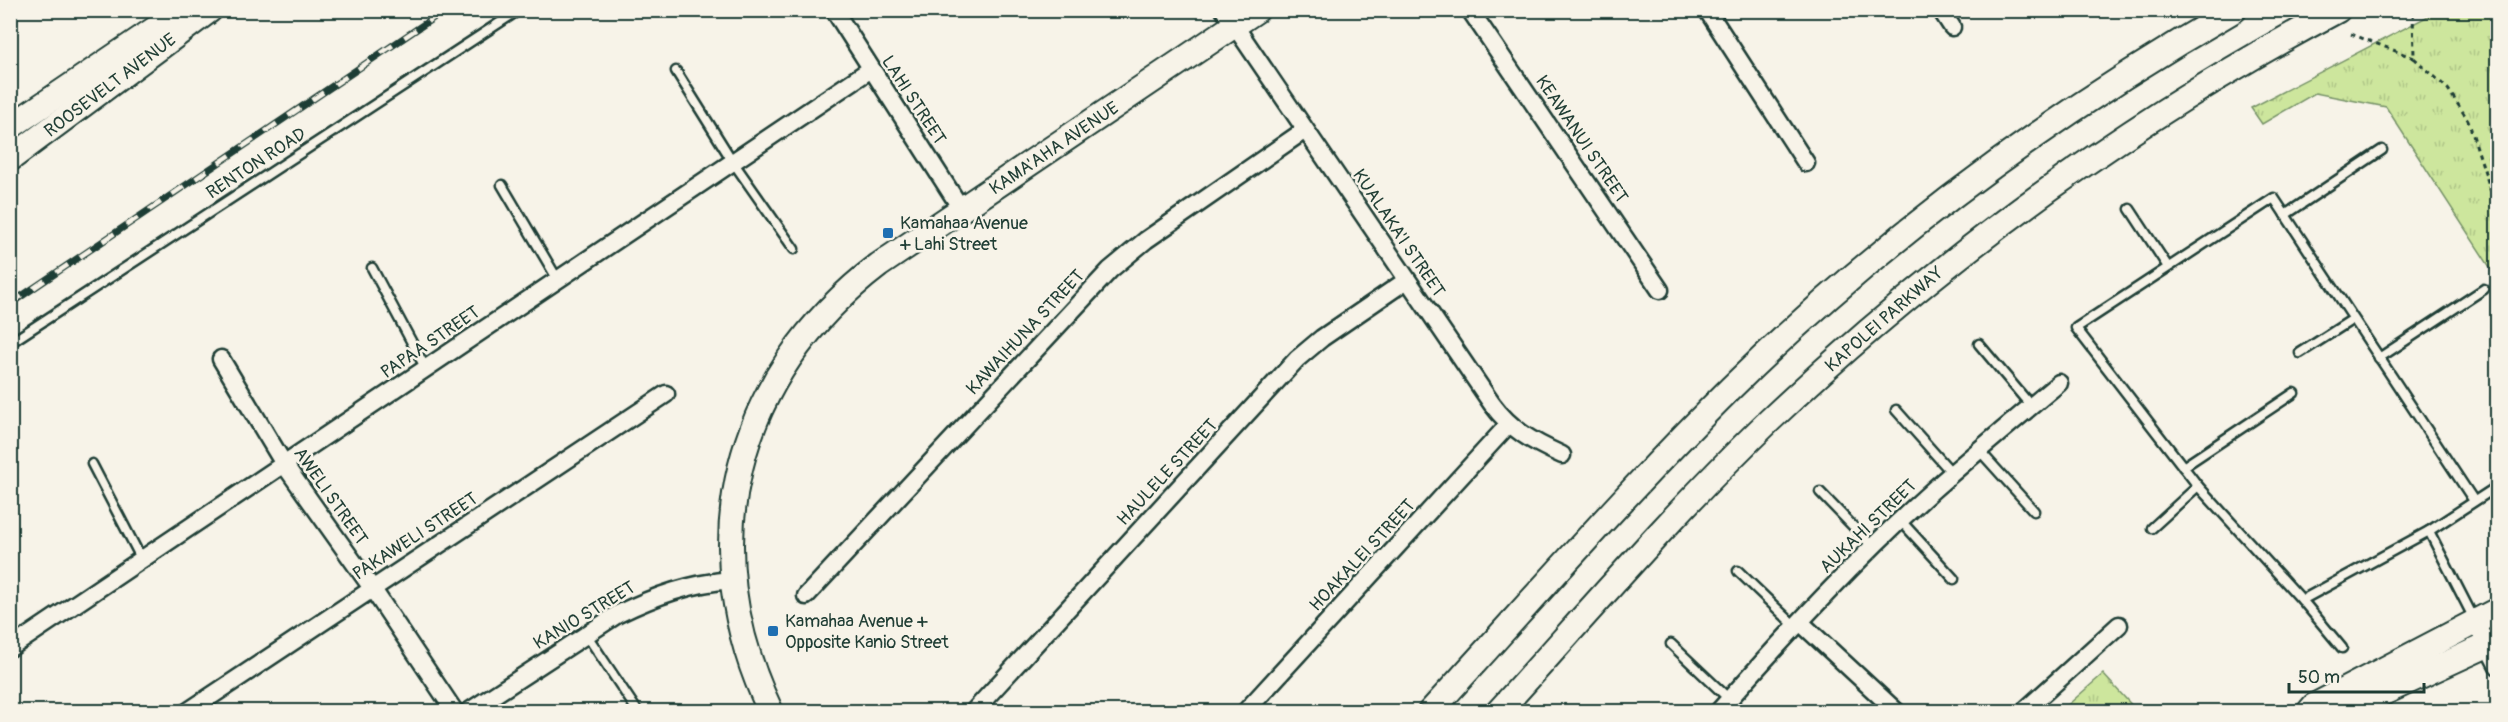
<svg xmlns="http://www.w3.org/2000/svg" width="2508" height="722" font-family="Pangolin,sans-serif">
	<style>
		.park { fill: url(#park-tufts); stroke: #769268; stroke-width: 1.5 }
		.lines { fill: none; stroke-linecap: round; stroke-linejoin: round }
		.lane-casing { stroke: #1f3d34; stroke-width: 13 }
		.street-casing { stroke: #1f3d34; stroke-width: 21 }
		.secondary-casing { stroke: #1f3d34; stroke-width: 28 }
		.path { stroke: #1f3d34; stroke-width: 3; stroke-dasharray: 4.5 4.5; stroke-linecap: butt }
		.lane { stroke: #f7f3e8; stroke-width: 8 }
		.street { stroke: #f7f3e8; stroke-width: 16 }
		.secondary { stroke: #f7f3e8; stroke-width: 24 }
		.rail-casing { stroke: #1f3d34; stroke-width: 7 }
		.rail { stroke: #f7f3e8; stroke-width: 4.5; stroke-dasharray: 14; stroke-linecap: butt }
		.poi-dot { fill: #1f6fb2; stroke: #f7f3e8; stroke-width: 2 }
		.labels { text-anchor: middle; stroke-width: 5; stroke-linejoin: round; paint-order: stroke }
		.street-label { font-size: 18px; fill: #1f3d34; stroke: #f7f3e8 }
		.poi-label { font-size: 18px; fill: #1f3d34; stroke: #f7f3e8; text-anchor: start }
	</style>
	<defs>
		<pattern id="park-tufts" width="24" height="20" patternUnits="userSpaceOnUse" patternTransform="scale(1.5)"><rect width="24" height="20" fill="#cde69d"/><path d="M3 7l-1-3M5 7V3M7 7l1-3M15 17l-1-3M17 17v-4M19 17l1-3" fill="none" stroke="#b0c688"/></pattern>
	</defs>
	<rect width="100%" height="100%" fill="#f7f3e8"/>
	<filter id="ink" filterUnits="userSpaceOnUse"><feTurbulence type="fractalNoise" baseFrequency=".0167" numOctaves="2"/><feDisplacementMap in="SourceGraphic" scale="12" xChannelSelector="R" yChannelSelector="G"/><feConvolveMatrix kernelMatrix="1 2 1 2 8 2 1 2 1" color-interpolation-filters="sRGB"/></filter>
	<g filter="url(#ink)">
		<!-- park -->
		<g class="park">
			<path d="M2438,11H2497V29L2492,61L2498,69L2497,278L2386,107L2315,93L2262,124L2251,108Z"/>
			<path d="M2103,674L2137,711H2061Z"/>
		</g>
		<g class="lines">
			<defs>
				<g id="lane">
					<path d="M676,71L733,162L794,249"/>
					<path d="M502,185L558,280"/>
					<path d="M2130,209L2168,267"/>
					<path d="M2285,215L2382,150"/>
					<path d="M372,268L426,369"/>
					<path d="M10,343L519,10"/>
					<path d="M1979,344L2031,406"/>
					<path d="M2300,353L2353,319"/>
					<path d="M2379,358L2484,289"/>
					<path d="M1896,410L1952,473"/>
					<path d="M1979,450L2034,511"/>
					<path d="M92,464L142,560"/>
					<path d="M2183,467L2294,393"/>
					<path d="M1820,492L1873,547"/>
					<path d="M1901,521L1954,579"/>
					<path d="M2152,528L2198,486"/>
					<path d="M2429,531L2474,619"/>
					<path d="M1738,571L1796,627"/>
					<path d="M2302,600L2429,531L2498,486"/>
					<path d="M586,634L638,712"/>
					<path d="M1671,644L1729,699"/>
					<path d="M2342,648L2302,600L2198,486L2076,328L2274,198L2474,501"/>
				</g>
				<g id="street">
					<path d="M834,10L962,210"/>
					<path d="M1224,10L1492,404C1511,430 1533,442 1562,455"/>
					<path d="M1470,10L1660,290"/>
					<path d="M1707,10L1806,163"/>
					<path d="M1941,10L1952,27"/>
					<path d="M221,359L284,464L372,588L455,712"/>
					<path d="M806,596L1110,270L1146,240L1305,130"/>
					<path d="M1800,622L1897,712"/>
					<path d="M2475,622L2498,666"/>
					<path d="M10,648L871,69"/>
					<path d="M187,712L666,394"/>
					<path d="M468,712L618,614C655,596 691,583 732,580"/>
					<path d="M973,712L1297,359L1322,338L1407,280"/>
					<path d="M1245,712L1509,424"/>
					<path d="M1718,712C1787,634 1857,558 1934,489C1975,453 2017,418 2059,383"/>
					<path d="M2023,712L2119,625"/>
				</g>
				<g id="secondary">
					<path d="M10,127L183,10"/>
					<path d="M10,159L210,10"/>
					<path d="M771,712C691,546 733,376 879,265L1257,10"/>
					<path d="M1430,712C1530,603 1627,491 1731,388C1880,241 2053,114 2234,10"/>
					<path d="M1498,712C1587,614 1674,512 1770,420C1940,259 2130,120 2338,10"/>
					<path d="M2309,712L2314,706L2498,610"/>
					<path d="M2342,712L2498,640"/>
				</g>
			</defs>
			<!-- lane casing -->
			<use href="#lane" class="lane-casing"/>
			<!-- street casing -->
			<use href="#street" class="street-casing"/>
			<!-- secondary casing -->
			<use href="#secondary" class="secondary-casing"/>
			<!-- path -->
			<g class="path">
				<path d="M2351,34L2414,58L2413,10"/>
				<path d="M2414,58L2448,89L2468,120L2498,213"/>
			</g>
			<!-- lane -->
			<use href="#lane" class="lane"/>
			<!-- street -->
			<use href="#street" class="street"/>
			<!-- secondary -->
			<use href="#secondary" class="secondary"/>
			<defs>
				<path id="rail" d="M10,304L445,10"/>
			</defs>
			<!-- rail casing -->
			<use href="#rail" class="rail-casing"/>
			<!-- rail -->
			<use href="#rail" class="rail"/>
		</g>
	</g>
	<!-- markers -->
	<g class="poi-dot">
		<rect x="882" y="227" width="12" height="12" rx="3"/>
		<rect x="767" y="625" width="12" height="12" rx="3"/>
	</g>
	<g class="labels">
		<!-- street labels -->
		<g class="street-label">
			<text transform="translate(110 85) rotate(-37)" y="6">ROOSEVELT AVENUE</text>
			<text transform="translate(914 100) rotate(57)" y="6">LAHI STREET</text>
			<text transform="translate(1582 139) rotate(56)" y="6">KEAWANUI STREET</text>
			<text transform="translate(1054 148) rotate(-34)" y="6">KAMA'AHA AVENUE</text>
			<text transform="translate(256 163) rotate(-33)" y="6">RENTON ROAD</text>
			<text transform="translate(1399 233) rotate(56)" y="6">KUALAKA'I STREET</text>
			<text transform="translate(1884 319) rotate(-41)" y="6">KAPOLEI PARKWAY</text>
			<text transform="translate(1025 332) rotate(-47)" y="6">KAWAIHUNA STREET</text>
			<text transform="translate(430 342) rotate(-34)" y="6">PAPAA STREET</text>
			<text transform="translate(1167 472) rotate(-47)" y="6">HAULELE STREET</text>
			<text transform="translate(331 496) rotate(55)" y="6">AWELI STREET</text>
			<text transform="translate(1868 526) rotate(-44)" y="6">AUKAHI STREET</text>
			<text transform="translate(415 536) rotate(-33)" y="6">PAKAWELI STREET</text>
			<text transform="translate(1362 555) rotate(-47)" y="6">HOAKALEI STREET</text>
			<text transform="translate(584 615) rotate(-31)" y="6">KANIO STREET</text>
		</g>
		<!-- poi labels -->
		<g class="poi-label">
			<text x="900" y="229">Kamahaa Avenue<tspan x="900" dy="21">+ Lahi Street</tspan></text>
			<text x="785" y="627">Kamahaa Avenue +<tspan x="785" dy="21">Opposite Kanio Street</tspan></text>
		</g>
	</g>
	<!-- margin -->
	<rect width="2508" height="722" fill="none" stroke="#f7f3e8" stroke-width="36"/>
	<rect x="18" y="18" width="2472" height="686" fill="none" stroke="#1f3d34" stroke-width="2" filter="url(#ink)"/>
	<!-- scale -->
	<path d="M2289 683v9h135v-9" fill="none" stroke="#1f3d34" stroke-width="3"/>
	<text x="2298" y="683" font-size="18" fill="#1f3d34" stroke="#f7f3e8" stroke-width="4.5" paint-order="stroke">50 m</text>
</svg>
